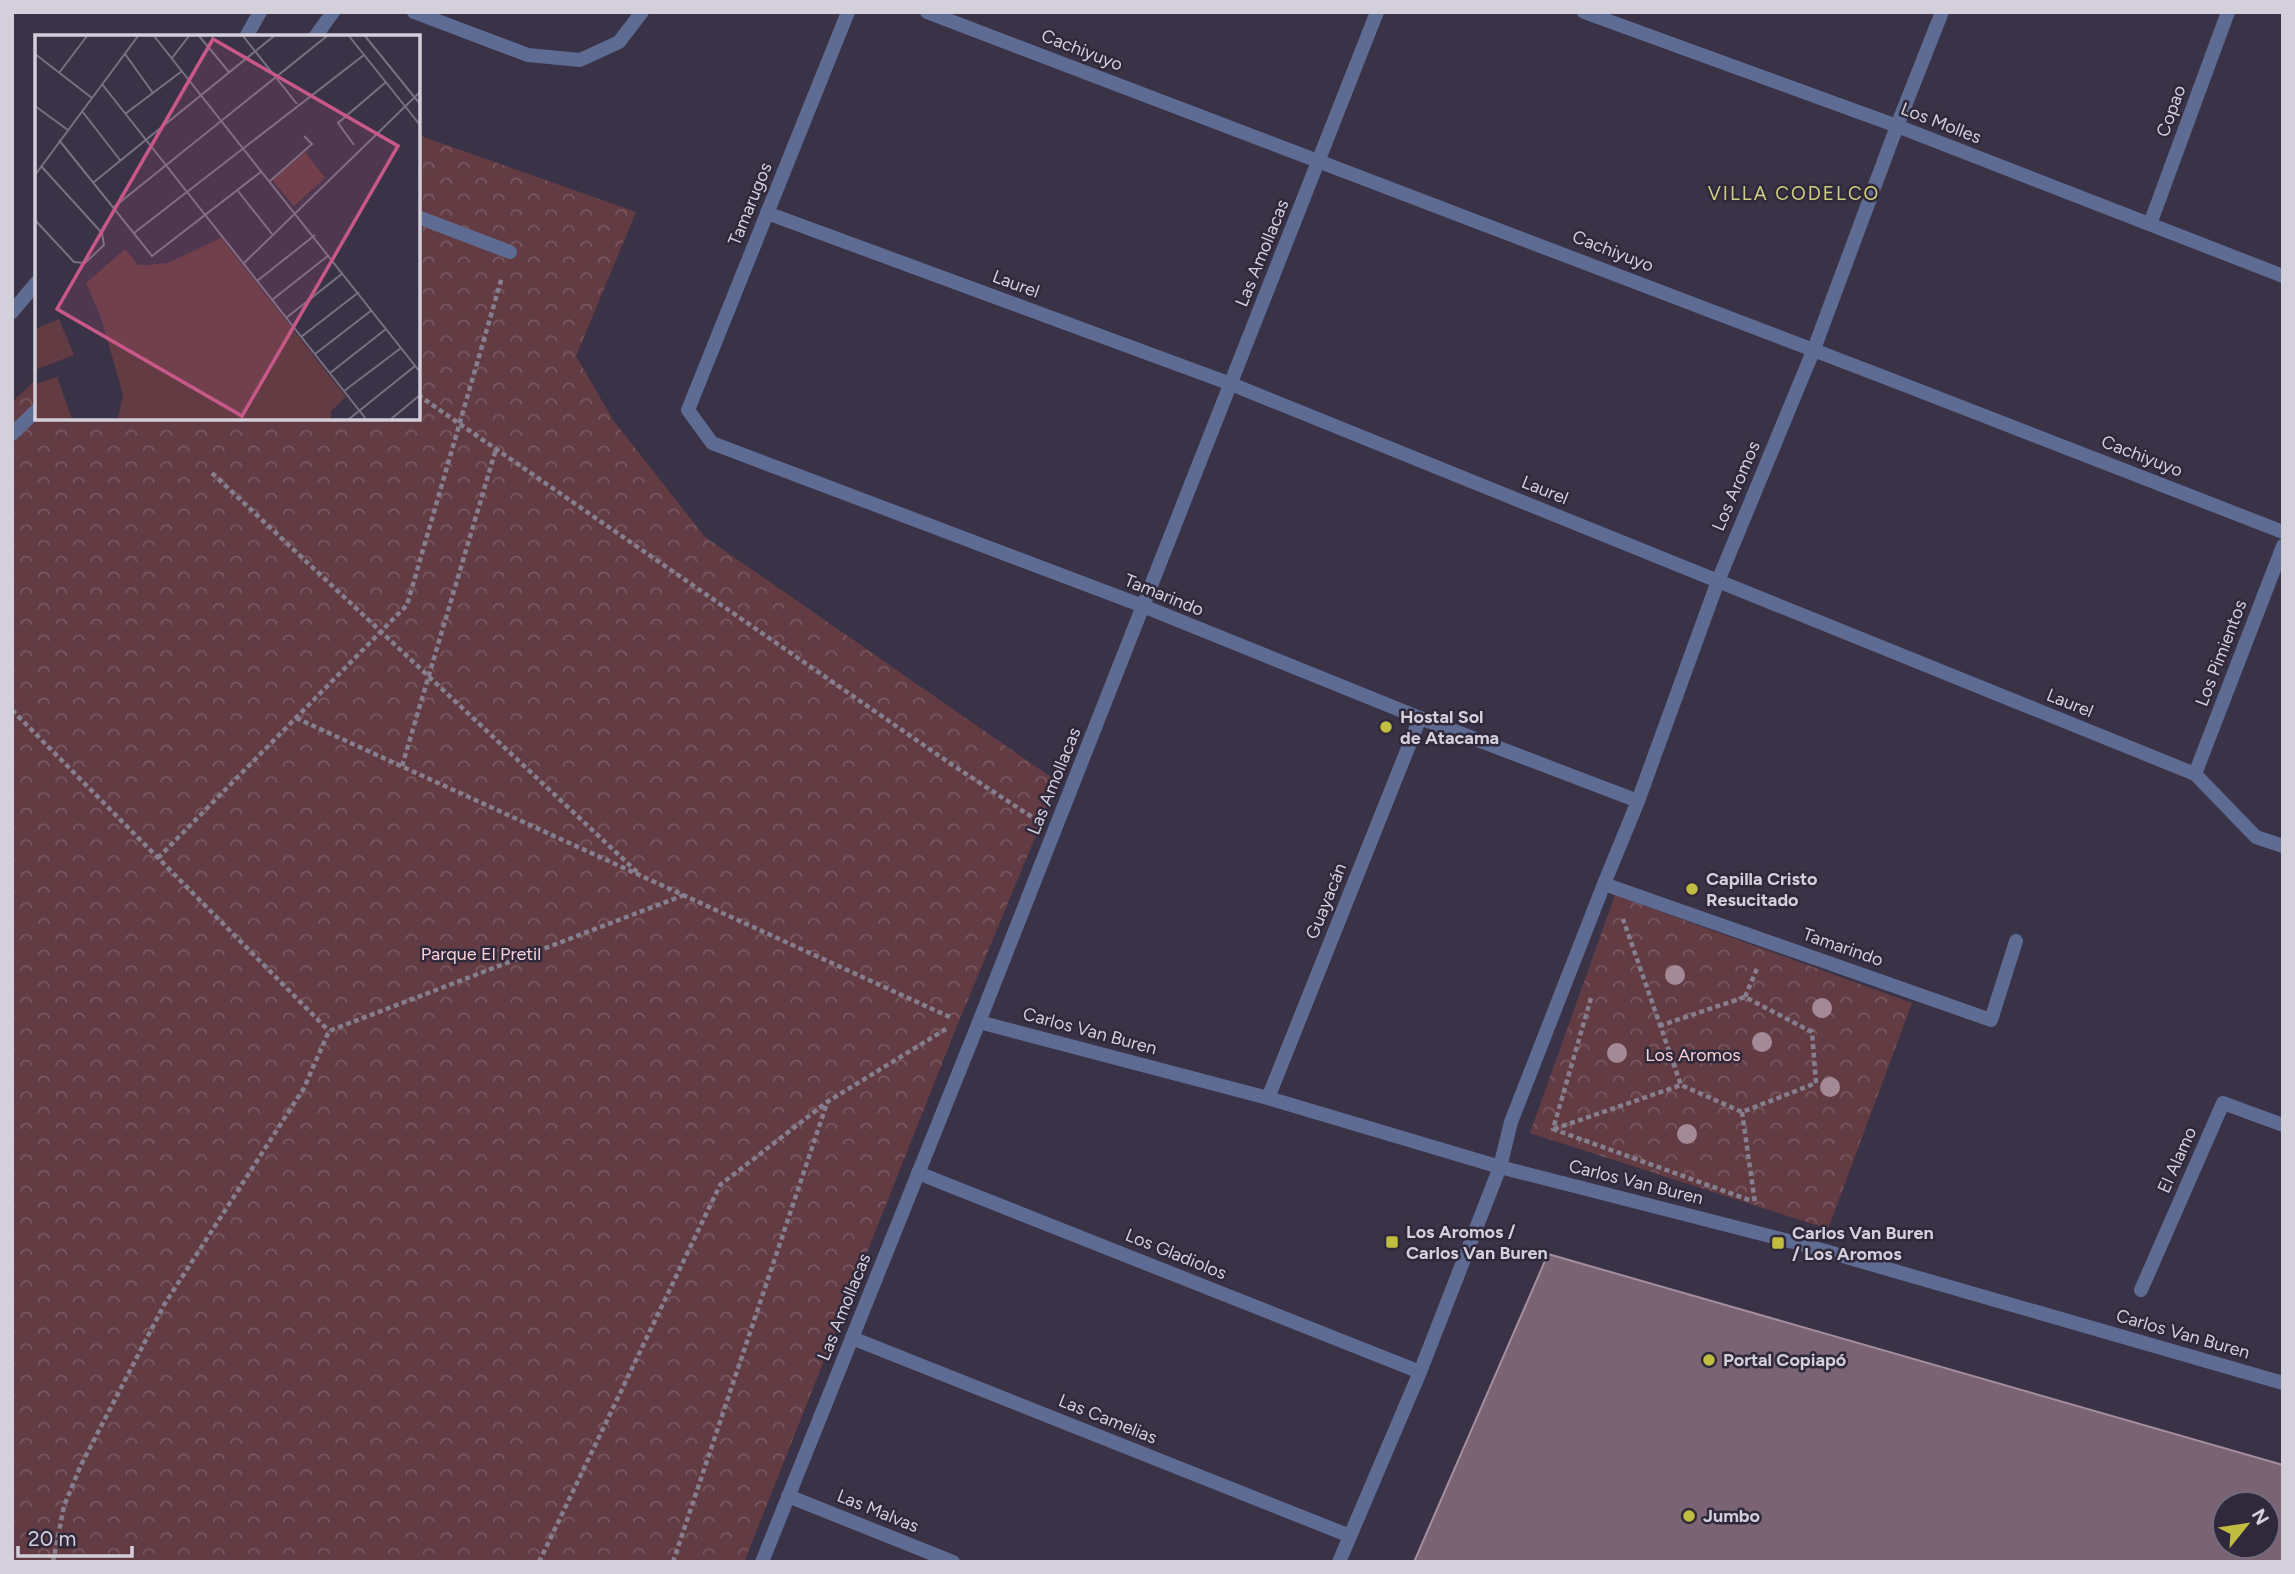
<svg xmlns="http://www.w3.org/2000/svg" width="2295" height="1574" font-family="Figtree,sans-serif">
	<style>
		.forest { fill: url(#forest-crowns) }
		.building { fill: #7a6474; stroke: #a58e9e; stroke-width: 2; fill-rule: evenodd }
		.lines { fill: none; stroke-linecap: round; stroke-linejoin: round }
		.path { stroke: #857f8f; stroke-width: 4.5; stroke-dasharray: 5 3.5; stroke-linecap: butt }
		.service { stroke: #5e6b93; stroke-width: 14 }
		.minor { stroke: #5e6b93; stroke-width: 14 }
		.tertiary { stroke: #5e6b93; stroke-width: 14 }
		.tree { fill: #a48996 }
		.poi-dot { fill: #c1bd40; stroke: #30283b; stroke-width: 2.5 }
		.labels { text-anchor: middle; stroke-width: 5; stroke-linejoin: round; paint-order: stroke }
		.street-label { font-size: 18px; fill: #d3cfdb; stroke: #30283b }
		.poi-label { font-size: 18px; font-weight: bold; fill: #d3cfdb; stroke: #30283b; text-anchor: start }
		.park-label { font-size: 18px; fill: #fad1d7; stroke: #30283b }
		.neighbourhood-label { font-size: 19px; letter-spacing: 2px; fill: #d1d082; stroke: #30283b }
		.inset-road { fill: none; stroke: #777182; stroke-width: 2 }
		.view { fill: #c85888; fill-opacity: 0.15; stroke: #c85888; stroke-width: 3.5 }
		.inset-edge { fill: none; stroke: #d3cfdb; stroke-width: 3.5 }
	</style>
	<defs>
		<pattern id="forest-crowns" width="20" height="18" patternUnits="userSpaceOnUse" patternTransform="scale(1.75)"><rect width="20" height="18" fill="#633c43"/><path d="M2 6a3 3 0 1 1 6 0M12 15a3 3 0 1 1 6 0" fill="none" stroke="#78575e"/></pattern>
	</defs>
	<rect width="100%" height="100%" fill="#3a3246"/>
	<!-- forest -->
	<g class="forest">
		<path d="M418,135L636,212L576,356L613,420L705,537L1058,782L959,1021L744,1562H12V402L37,379V418H418Z"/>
		<path d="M1615,895L1912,1003L1828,1229L1530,1133Z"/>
	</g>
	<!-- building -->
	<path class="building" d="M1548,1254L2283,1465V1562H1414ZM2225,1504H2267V1546H2225Z"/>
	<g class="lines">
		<!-- path -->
		<g class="path">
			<path d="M418,395L951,764L1032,817"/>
			<path d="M212,473L637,872"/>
			<path d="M12,710L329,1031"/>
			<path d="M296,718L952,1018"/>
			<path d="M402,766L496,449"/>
			<path d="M158,858L407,605L502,277"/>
			<path d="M1745,997L1758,966"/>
			<path d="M1591,998L1553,1129L1752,1201"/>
			<path d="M1659,1026L1745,997L1812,1032L1816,1083L1742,1112L1681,1085"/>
			<path d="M1742,1112L1755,1203"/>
			<path d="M1554,1129L1681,1085L1623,919"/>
			<path d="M53,1562L64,1506L81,1465L164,1305L304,1088L329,1031L684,895"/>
			<path d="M539,1562L720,1185L827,1102L946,1029"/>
			<path d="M673,1562L827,1103"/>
		</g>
		<!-- service -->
		<g class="service">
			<path d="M246,37L260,12"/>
			<path d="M315,37L333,12"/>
			<path d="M418,217L510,252"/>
			<path d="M12,312L37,282"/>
			<path d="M12,434L37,410"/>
		</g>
		<!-- minor -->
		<g class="minor">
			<path d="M414,12L528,55L580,60L619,42L642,12"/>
			<path d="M848,12L688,410L712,443L1143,606L1420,718L1638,801"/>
			<path d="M927,12C1380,182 1832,356 2283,532"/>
			<path d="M1584,12L1897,126L2283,276"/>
			<path d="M767,213L1231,384L2195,774L2256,837L2283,846"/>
			<path d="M2150,224L2228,12"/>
			<path d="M2195,774L2283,546"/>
			<path d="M1604,884L1991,1020L2016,941"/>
			<path d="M979,1022L1268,1098L1500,1167"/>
			<path d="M1268,1098L1420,718"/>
			<path d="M918,1173L1420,1372"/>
			<path d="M2141,1290L2223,1103L2283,1125"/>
			<path d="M852,1338L1350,1536"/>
			<path d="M788,1496L953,1562"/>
			<path d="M762,1562L979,1022L1377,12"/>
		</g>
		<!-- tertiary -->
		<g class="tertiary">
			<path d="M1500,1167L1801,1244L2283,1383"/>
			<path d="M1339,1562L1420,1372L1500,1167L1511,1122L1604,884L1638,801L1718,581L1814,349L1897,126L1942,12"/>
		</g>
	</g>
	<!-- trees -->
	<g class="tree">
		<circle cx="1675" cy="975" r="10"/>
		<circle cx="1822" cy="1008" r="10"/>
		<circle cx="1762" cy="1042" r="10"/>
		<circle cx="1617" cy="1053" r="10"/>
		<circle cx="1830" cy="1087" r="10"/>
		<circle cx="1687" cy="1134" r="10"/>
	</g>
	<!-- markers -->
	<g class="poi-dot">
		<circle cx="1386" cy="727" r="7"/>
		<circle cx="1692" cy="889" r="7"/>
		<rect x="1385" y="1235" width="14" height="14" rx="3.5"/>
		<rect x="1771" y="1236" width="14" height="14" rx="3.5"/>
		<circle cx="1709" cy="1360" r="7"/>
		<circle cx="1689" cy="1516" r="7"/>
	</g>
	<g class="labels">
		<!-- street labels -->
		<g class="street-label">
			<text transform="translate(1082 50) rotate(21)" y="6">Cachiyuyo</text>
			<text transform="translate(2171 111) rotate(-70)" y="6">Copao</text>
			<text transform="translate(1941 123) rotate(21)" y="6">Los Molles</text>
			<text transform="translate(750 204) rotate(-68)" y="6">Tamarugos</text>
			<text transform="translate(1613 251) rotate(21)" y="6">Cachiyuyo</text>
			<text transform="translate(1262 253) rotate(-68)" y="6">Las Amollacas</text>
			<text transform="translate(1016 284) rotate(20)" y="6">Laurel</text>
			<text transform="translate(2142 456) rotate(21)" y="6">Cachiyuyo</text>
			<text transform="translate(1736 486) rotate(-67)" y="6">Los Aromos</text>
			<text transform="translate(1545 490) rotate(22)" y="6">Laurel</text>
			<text transform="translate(1164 595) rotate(22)" y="6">Tamarindo</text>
			<text transform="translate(2221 653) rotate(-69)" y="6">Los Pimientos</text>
			<text transform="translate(2070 703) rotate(22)" y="6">Laurel</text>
			<text transform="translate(1054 781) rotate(-68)" y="6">Las Amollacas</text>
			<text transform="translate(1326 901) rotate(-68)" y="6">Guayacán</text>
			<text transform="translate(1843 947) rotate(19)" y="6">Tamarindo</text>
			<text transform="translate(1090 1031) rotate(15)" y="6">Carlos Van Buren</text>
			<text transform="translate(2177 1160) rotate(-66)" y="6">El Alamo</text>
			<text transform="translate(1636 1182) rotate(14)" y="6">Carlos Van Buren</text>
			<text transform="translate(1176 1254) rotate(22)" y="6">Los Gladiolos</text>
			<text transform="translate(844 1307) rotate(-68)" y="6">Las Amollacas</text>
			<text transform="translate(2183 1334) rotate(16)" y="6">Carlos Van Buren</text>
			<text transform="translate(1108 1419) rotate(22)" y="6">Las Camelias</text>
			<text transform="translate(878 1511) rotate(22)" y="6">Las Malvas</text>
		</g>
		<!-- poi labels -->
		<g class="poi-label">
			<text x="1400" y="723">Hostal Sol<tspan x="1400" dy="21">de Atacama</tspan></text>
			<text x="1706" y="885">Capilla Cristo<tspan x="1706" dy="21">Resucitado</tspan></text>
			<text x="1406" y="1238">Los Aromos /<tspan x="1406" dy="21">Carlos Van Buren</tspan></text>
			<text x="1792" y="1239">Carlos Van Buren<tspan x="1792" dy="21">/ Los Aromos</tspan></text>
			<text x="1723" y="1366">Portal Copiapó</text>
			<text x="1703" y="1522">Jumbo</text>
		</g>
		<!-- park labels -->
		<g class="park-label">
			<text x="481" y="960">Parque El Pretil</text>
			<text x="1693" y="1061">Los Aromos</text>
		</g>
		<!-- neighbourhood labels -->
		<g class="neighbourhood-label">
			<text x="1794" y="200">VILLA CODELCO</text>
		</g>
	</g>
	<!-- overview -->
	<g transform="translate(35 35)">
		<rect width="385" height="385" fill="#3a3246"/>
		<path d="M24,284L39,320L0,335V294ZM22,342L37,384H0V349Z" fill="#633c43"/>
		<path d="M270,117L290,143L259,171L237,145ZM186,203L311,362L296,376V384H83L88,360L66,283L51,248L90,214L103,230H113L133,228Z" fill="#633c43"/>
		<path class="inset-road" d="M119,1L385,337M164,1L194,37M208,1L262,69M314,1L385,90M330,1L385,69M0,19L57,63M90,19L118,58M137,23L154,1M24,38L52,1M67,49L331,384M0,71L33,95M47,76L85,125M90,79L147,36M24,105L117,221L227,136M319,110L303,88L351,47M0,140L103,1M235,146L277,109L269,101M59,147L239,1M203,156L237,199M79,172L292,1M0,185L39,227L50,228L69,210L67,198L6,131M99,198L329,20M209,228L385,57M222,246L280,200M237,265L294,220M251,283L308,238M266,302L324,257M280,319L337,275M295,338L351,294M309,356L366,313M314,384L380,331M356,384L385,360"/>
		<path class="view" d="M178,4L363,111L207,381L22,274Z"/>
		<rect width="385" height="385" class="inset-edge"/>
	</g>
	<!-- border -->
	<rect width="2295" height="1574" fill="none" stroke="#d3cfdb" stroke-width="28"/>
	<!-- north arrow -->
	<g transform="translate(2246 1525) rotate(60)"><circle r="33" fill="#30283b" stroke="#716b7b" stroke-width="2"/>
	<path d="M0-5L12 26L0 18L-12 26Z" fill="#c1bd40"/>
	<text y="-10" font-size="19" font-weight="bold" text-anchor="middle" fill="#d3cfdb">N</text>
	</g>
	<!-- scale -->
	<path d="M18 1546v10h114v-10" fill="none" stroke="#d3cfdb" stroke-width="3.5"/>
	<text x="28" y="1546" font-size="21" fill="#d3cfdb" stroke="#30283b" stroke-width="5" paint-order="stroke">20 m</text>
</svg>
